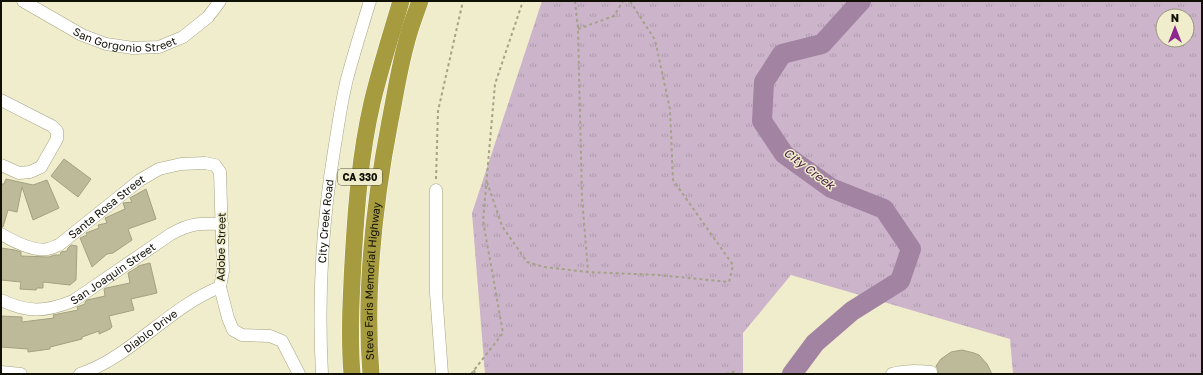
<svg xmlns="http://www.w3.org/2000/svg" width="1203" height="375" font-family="'Golos Text',sans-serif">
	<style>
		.grass { fill: url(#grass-tufts); fill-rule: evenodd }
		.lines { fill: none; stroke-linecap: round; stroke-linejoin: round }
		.river { stroke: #a383a2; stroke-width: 20 }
		.building { fill: #bdba99; stroke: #a4a181 }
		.minor-casing { stroke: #a6a384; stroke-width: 13 }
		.highway-casing { stroke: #fff; stroke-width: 18 }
		.path { stroke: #a4a288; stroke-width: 2; stroke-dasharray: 3 3; stroke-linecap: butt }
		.minor { stroke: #fff; stroke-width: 12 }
		.highway { stroke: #a69b3e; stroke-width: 17 }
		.labels { text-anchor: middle; stroke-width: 3; stroke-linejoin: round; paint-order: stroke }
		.shield { fill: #f0edcc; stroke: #545241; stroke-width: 1 }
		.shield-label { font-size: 10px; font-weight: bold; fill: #111005 }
		.street-label { font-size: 11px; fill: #111005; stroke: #f0edcc }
		.water-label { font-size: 12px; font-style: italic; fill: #441944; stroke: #f0edcc }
	</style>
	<defs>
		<pattern id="grass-tufts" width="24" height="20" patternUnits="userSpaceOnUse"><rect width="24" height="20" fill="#ccb5cb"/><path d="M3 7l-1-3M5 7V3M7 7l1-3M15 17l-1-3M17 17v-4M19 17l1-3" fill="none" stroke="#ae9bad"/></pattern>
	</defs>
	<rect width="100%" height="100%" fill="#f0edcc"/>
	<!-- grass -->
	<path class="grass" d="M542,1H1202V374H1013L1010,339L791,275L743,333V374H485L472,213ZM1163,16H1187V40H1163Z"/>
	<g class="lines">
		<!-- river -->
		<path class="river" d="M792,374L815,343L852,311L900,281L911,249L884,209L831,188L784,154L762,121L764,82L782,54L822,44L861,1"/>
	</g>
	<!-- building -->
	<g class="building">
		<path d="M64,159L91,179L78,197L51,176Z"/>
		<path d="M6,179L33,185L47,180L59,208L33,220L22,187L17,212L8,210L3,227H1V184H4Z"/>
		<path d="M146,189L156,219L128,229L132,240L113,253L107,254L92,267L80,238L87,235L86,233L99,228L98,225L107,223L105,218L125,209L123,203L132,202L130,198Z"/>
		<path d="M71,245L77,246L76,280L70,285L43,282V288H37L36,290L20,289L21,282L1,280V248L15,250L21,252V256L49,257L54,255H60L61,252L67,251L68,248Z"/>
		<path d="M150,263L157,293L131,299L134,310L109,316L112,327L110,329L99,334V331L82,337V339L50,347V349L28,352V349L1,347V316L22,317V322L54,318L53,315L78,310L77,307L85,304V302L87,300L105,296L104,289L106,288L130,283L128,273L138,267V266Z"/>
		<path d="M962,350L974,353L979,355L987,364L992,374H938V369L936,366L941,359L951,352Z"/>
	</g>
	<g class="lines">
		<defs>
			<g id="minor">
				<path id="s1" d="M23,1L82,35L106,44L133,48L159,47L183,37L208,17L220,1"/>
				<path d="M1,100L52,126L57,131V139L41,167L30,172L19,173L1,165"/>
				<path d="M436,190V293L442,374"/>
				<path id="s2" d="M1,234C13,241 33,252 47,249C51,249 55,246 59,245L140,180L159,169L181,164L205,163L215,165L220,172L223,271L220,287L228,318L233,330L242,335L270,336L282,341L299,374"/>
				<path id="s3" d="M1,300C28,313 45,312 73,301L171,234C191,223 200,223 222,224"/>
				<path d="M1,372L21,374"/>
				<path id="s4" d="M80,374C131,357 169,307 220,287"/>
				<path id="s5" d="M322,374C318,299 322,224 334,151C338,127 341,103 347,79C354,53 362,27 370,1"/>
				<path d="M892,374C904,370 918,371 931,372"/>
			</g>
			<g id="highway">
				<path d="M352,374C349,337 351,299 353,262C356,209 360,155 372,103C380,69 391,35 401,1"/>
				<path id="s6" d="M371,374C364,290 374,204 390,121C395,96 399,69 406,44C409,30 415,15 420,1"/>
			</g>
		</defs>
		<!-- minor casing -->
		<use href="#minor" class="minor-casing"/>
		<!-- highway casing -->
		<use href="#highway" class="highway-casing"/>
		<!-- path -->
		<g class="path">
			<path d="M575,1L578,29L582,198L588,271"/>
			<path d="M578,29L614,16L623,1"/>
			<path d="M436,179L438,111L463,1"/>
			<path d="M487,182L502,226L527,262L544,267L588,272L658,275L729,282L733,265L673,180L670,109L655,40L630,1"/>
			<path d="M474,370L475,374"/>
			<path d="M471,374L503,333L483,221L495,84L523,1"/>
			<path d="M726,374L736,371"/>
		</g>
		<!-- minor -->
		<use href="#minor" class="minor"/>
		<!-- highway -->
		<use href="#highway" class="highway"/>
	</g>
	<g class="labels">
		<!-- shield labels -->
		<rect class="shield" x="338" y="169" width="44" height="16" rx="3"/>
		<g class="shield-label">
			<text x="360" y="181">CA 330</text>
		</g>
		<!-- street labels -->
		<g class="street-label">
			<text dy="4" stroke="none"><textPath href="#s1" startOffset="112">San Gorgonio Street</textPath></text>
			<text dy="4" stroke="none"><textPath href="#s2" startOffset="123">Santa Rosa Street</textPath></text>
			<text dy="4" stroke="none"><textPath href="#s5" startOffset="153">City Creek Road</textPath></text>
			<text transform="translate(221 247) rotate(-89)" y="4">Adobe Street</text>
			<text dy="4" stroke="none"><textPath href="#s3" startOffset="123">San Joaquin Street</textPath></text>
			<text dy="4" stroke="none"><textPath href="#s6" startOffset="93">Steve Faris Memorial Highway</textPath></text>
			<text dy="4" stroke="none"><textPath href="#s4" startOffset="83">Diablo Drive</textPath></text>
		</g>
		<!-- water labels -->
		<g class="water-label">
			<text transform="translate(809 169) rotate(37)" y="4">City Creek</text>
		</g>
	</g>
	<!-- border -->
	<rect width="1203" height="375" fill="none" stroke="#111005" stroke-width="4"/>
	<!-- north arrow -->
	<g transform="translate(1175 28)"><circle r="19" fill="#f0edcc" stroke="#97957c"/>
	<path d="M0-3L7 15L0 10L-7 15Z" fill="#8d288e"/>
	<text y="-6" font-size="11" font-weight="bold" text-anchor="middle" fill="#111005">N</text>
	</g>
</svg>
